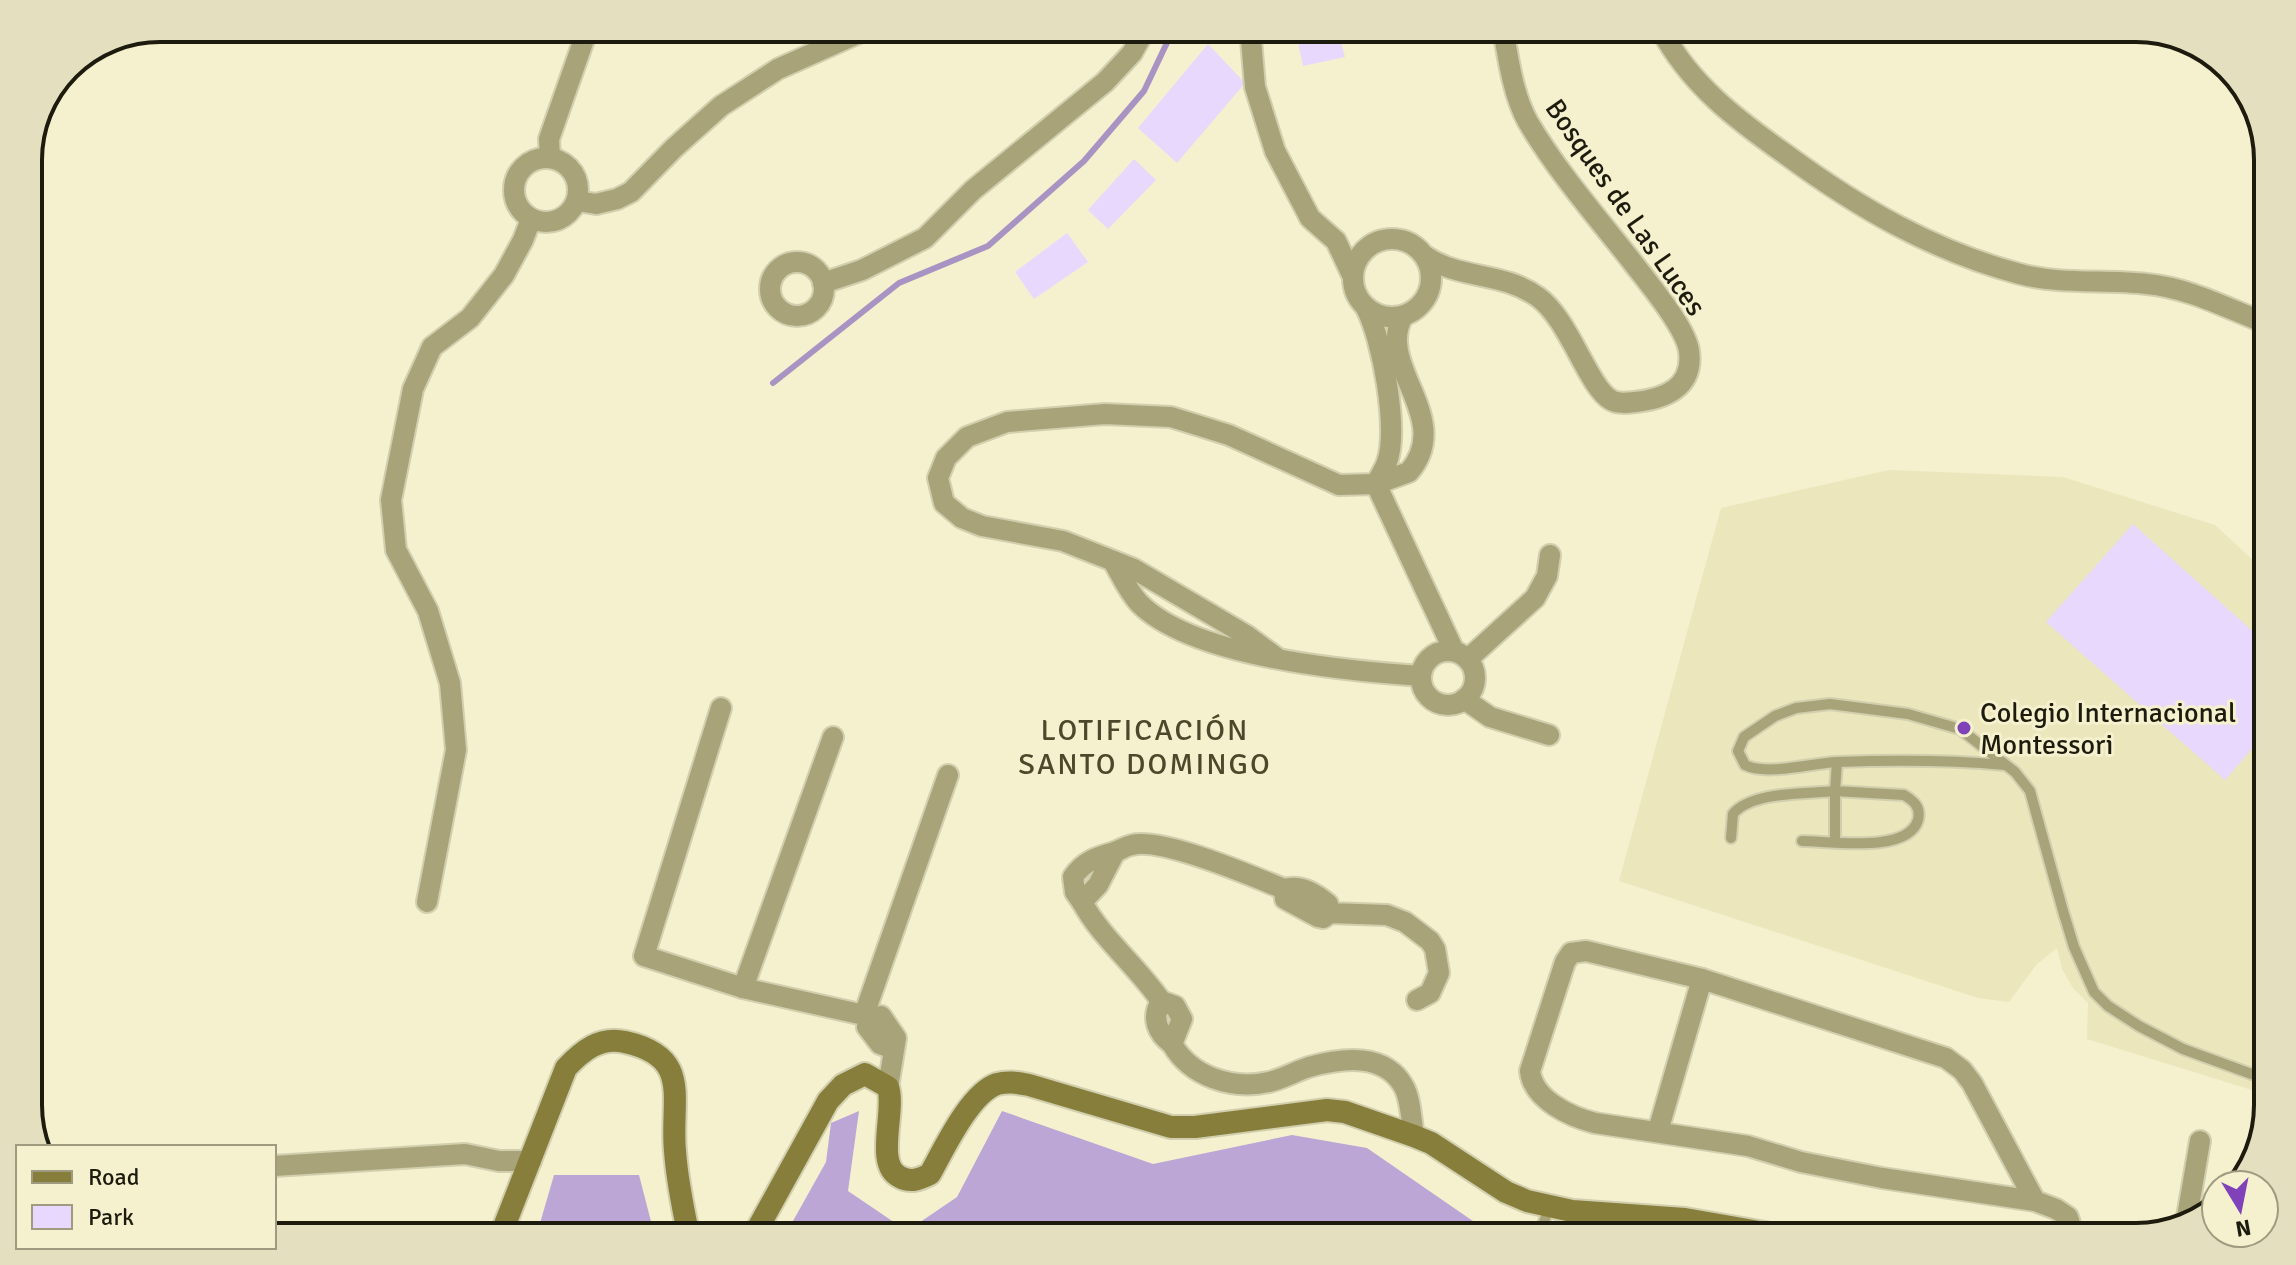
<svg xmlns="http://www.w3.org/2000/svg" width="2296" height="1265" font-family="Signika,sans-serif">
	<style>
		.built { fill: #ebe6bc }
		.green { fill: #e8d8fe }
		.forest { fill: #bba6d6 }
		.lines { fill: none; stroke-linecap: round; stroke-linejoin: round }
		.stream { stroke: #a893c3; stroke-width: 6 }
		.service-casing { stroke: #d2cfaf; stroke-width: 14 }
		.minor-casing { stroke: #d2cfaf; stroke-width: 24 }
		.secondary-casing { stroke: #d2cfaf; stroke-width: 26 }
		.service { stroke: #a8a378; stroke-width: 10 }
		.minor { stroke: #a8a378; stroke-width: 20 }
		.secondary { stroke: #867e3a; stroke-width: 22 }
		.poi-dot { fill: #7f42b8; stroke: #f5f1ce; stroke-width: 3 }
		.labels { text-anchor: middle; stroke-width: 6; stroke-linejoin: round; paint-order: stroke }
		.street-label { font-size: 28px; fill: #1c1b0e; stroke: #f5f1ce }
		.poi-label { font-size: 28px; fill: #1c1b0e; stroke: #f5f1ce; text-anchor: start }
		.neighbourhood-label { font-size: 30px; letter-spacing: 2px; fill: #4c482b; stroke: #f5f1ce }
		.rim { fill: none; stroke: #1c1b0e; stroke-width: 4 }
	</style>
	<rect width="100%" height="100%" fill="#f5f1ce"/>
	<!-- built -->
	<path class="built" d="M1889,470L2063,477L2215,525L2268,574V1095L2087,1039L2088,1003L2073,988L2062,969L2057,948L2037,964L2009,1002L1978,998L1619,881L1721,508Z"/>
	<!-- green -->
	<g class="green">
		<path d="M1295,28H1337L1345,57L1303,66Z"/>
		<path d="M1208,44L1245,83L1177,163L1138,128Z"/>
		<path d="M1134,159L1156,180L1108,229L1088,210Z"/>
		<path d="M1067,233L1088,262L1034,299L1015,272Z"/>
		<path d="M2133,524L2268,645V730L2225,780L2046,622Z"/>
	</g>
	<!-- forest -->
	<g class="forest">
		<path d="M859,1111L848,1191L907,1231L957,1197L1002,1111L1153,1164L1292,1135L1367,1148L1483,1228L1482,1237H784L826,1162L831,1123Z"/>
		<path d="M554,1175H639L655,1237H536Z"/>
	</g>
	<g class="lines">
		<!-- stream -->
		<path class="stream" d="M773,383L899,283L988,246L1084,161L1144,91L1174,28"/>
		<defs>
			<g id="service">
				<path d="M2005,765C1950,760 1892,760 1837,762C1812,763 1767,776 1745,765L1738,751L1744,737L1775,716L1796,708L1830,704L1908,714L1960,729L2015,772L2030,791L2063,911L2074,947L2094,992L2108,1006L2139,1026L2183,1049L2268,1080"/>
				<path d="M1731,838L1733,814C1752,791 1807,794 1835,791V841"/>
				<path d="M1802,841C1829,841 1908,854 1918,820C1921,807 1914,801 1904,795L1835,791L1837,762"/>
				<path d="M1539,1237L1549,1207"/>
			</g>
			<g id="minor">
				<path d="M1250,28L1255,87L1275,151L1310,218L1336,241L1352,275"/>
				<path d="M1660,28C1690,85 1737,120 1788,156C1859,208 1933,251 2020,274C2061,285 2104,279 2147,284C2190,288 2228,309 2268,324"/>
				<circle cx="546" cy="190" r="32"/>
				<path d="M550,158L549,139L588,28"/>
				<path d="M578,201L596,204L617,199L631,192L674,148L721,106L778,69L870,28"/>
				<circle cx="1392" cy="278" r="39"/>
				<path d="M1425,256C1460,280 1502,271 1538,297C1569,319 1588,387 1611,400C1618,404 1627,403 1635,402C1664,399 1694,388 1689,351C1686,327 1645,279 1630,259C1595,215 1557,171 1528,122C1513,95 1508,58 1503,28"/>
				<circle cx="797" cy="289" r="27"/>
				<path d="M823,283L862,270L925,238L973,190L1105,82L1132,53L1146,28"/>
				<path d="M1366,308C1382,338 1399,430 1387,462C1385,469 1379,477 1376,484"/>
				<path d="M1376,484L1454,651"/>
				<path d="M1113,561C1121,575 1128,591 1139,603C1192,657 1347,671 1421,676"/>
				<circle cx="1448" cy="678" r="27"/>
				<path d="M1277,658L1246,635L1134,569L1063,541L982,526L962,518L944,503L938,478L946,458L967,437L1007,422L1105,414L1171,417L1229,435L1339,485L1376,484L1409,472C1455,418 1375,366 1403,316"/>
				<path d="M1468,659L1535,598L1547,576L1550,555"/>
				<path d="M1464,699L1490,717L1549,735"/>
				<path d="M721,708L644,956L743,988L864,1015L870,1020L867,1027L880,1044L893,1049"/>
				<path d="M1115,852C1120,850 1126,846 1132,845C1162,837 1254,877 1284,889"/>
				<path d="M1115,852L1098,885L1082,902L1075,892L1073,877C1084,861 1097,857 1115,852Z"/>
				<path d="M427,902L456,750L450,683L428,611L396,550L391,500L413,389L432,347L470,318L504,275L523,240L531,219"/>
				<path d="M1082,902C1102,939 1137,966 1161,1001"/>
				<path d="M1330,913L1328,904C1316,894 1301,884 1284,889L1285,899L1318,917L1323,918L1330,913L1387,915L1405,922L1430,941L1435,949L1439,973L1430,993L1417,1000"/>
				<path d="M743,988L833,737"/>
				<path d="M1161,1001L1175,1006L1182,1019L1172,1044C1157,1033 1151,1018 1161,1001Z"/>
				<path d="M864,1015L948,775"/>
				<path d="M870,1020L881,1016L896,1038L888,1087"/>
				<path d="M1172,1044C1191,1077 1232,1090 1269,1082C1283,1079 1296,1071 1309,1067C1342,1058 1385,1052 1404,1087C1411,1100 1411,1121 1414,1136"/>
				<path d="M1658,1131L1702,979"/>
				<path d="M274,1166L465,1154L499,1161H531"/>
				<path d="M2035,1201L1972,1083L1962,1070L1946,1058L1702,979L1586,951L1571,953L1565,962L1530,1071C1533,1100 1571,1117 1595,1123L1748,1146L1801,1162L1882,1178L2035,1201L2056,1209L2068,1217L2071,1227L2069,1237"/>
				<path d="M2187,1221L2212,1209"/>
				<path d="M2186,1223L2200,1141"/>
			</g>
			<g id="secondary">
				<path d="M500,1237L566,1068C582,1051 600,1036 625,1042C693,1057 670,1099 675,1151C677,1179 683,1209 689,1237"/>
				<path d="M753,1237L828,1101L843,1085L865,1074L888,1087C896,1111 874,1165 900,1177C911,1183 920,1179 930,1174C944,1149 970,1093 997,1084C1008,1081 1018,1083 1029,1085L1171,1127H1195L1327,1110L1345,1112L1414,1136L1431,1143L1506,1192L1527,1201L1572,1211L1685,1219L1788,1237"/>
			</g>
		</defs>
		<!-- service casing -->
		<use href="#service" class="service-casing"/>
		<!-- minor casing -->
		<use href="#minor" class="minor-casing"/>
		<!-- secondary casing -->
		<use href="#secondary" class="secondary-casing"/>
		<!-- service -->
		<use href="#service" class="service"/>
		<!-- minor -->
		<use href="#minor" class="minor"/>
		<!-- secondary -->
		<use href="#secondary" class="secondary"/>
	</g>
	<!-- markers -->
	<circle class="poi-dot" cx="1964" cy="728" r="8"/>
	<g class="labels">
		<!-- street labels -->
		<g class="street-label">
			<text transform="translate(1626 207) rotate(55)" y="10">Bosques de Las Luces</text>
		</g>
		<!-- poi labels -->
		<g class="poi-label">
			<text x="1980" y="722">Colegio Internacional<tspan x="1980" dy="32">Montessori</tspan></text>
		</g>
		<!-- neighbourhood labels -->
		<g class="neighbourhood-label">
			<text x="1145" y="740">LOTIFICACIÓN<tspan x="1145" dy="34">SANTO DOMINGO</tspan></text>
		</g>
	</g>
	<!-- crop -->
	<path d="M0 0H2296V1265H0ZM160 42H2136A118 118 0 0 1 2254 160V1105A118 118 0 0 1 2136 1223H160A118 118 0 0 1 42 1105V160A118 118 0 0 1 160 42Z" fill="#e4e0bf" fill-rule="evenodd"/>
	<path class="rim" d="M160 42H2136A118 118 0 0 1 2254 160V1105A118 118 0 0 1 2136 1223H160A118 118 0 0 1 42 1105V160A118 118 0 0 1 160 42Z"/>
	<!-- legend -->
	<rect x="16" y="1145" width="260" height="104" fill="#f5f1ce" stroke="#9e9b81" stroke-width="2"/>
	<rect x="32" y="1171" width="40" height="12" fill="#867e3a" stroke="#9e9b81" stroke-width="2"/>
	<text x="88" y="1185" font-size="24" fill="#1c1b0e">Road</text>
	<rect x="32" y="1205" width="40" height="24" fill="#e8d8fe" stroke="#9e9b81" stroke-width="2"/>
	<text x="88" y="1225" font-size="24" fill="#1c1b0e">Park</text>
	<!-- north arrow -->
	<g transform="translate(2240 1209) rotate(170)"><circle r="38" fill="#f5f1ce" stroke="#9e9b81" stroke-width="2"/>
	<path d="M0-6L14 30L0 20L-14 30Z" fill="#7f42b8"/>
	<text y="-12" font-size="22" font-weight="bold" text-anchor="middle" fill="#1c1b0e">N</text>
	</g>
</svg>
